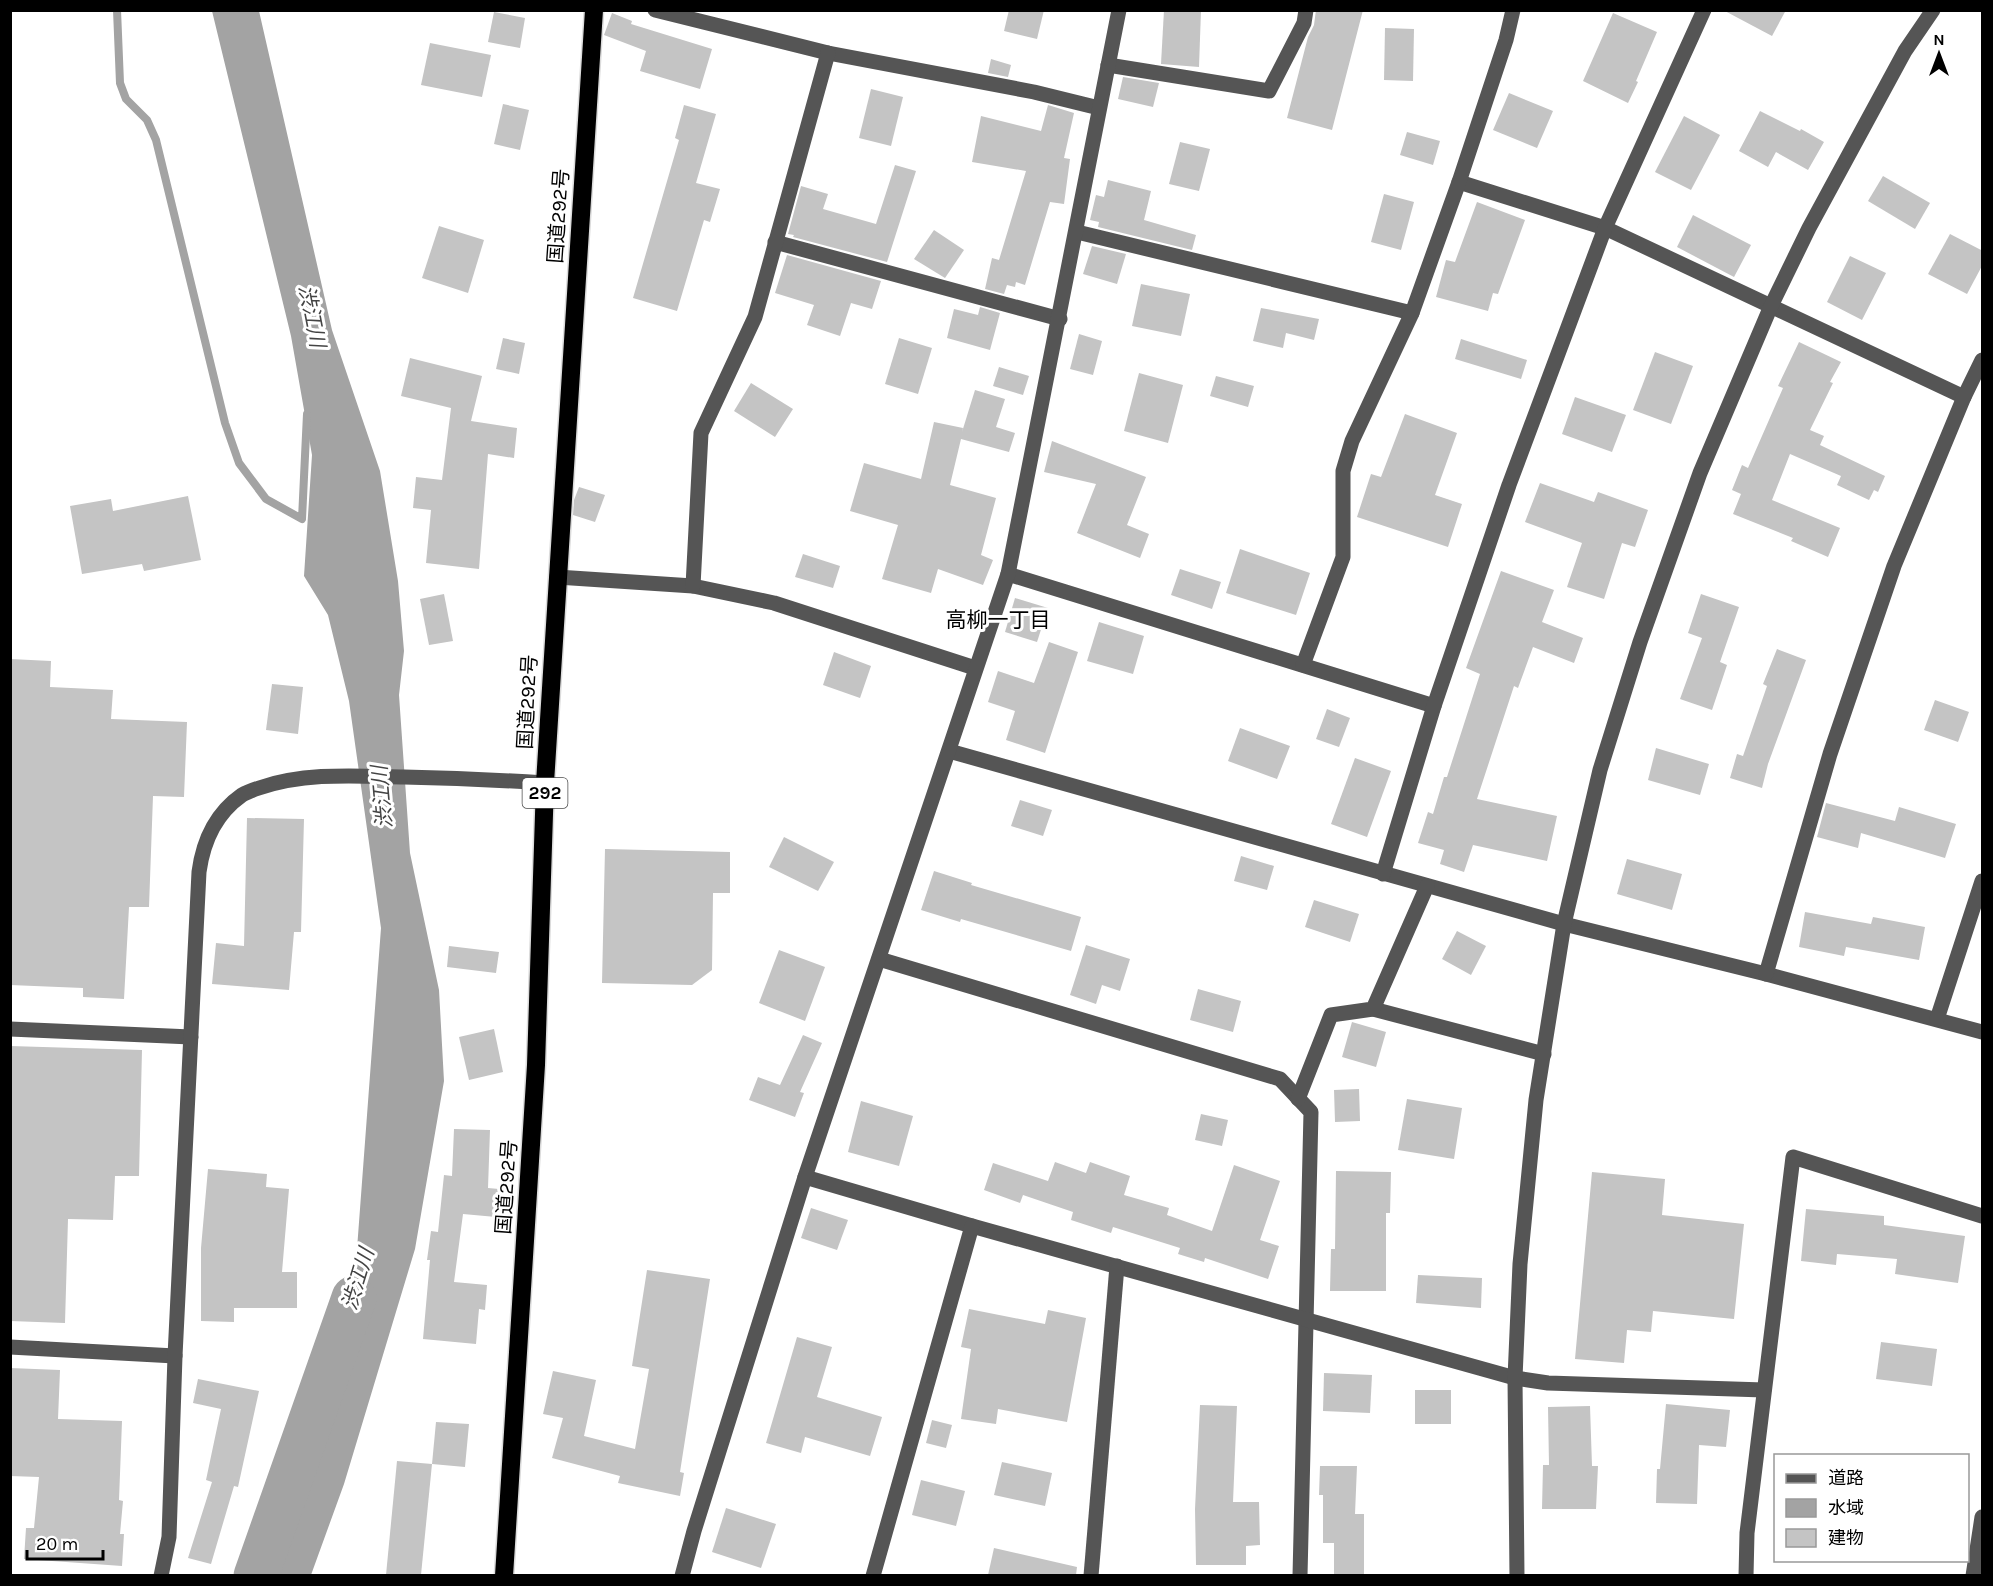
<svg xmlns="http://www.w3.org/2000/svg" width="1993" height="1586" font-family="Karla,'Noto Sans JP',sans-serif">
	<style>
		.water { fill: #a3a3a3 }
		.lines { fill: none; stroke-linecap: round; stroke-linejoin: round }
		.stream { stroke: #a3a3a3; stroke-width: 8 }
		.river { stroke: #a3a3a3; stroke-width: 45 }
		.building { fill: #c4c4c4 }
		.highway-casing { stroke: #dbdbdb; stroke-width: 21 }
		.minor { stroke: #555; stroke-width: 15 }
		.highway { stroke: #000; stroke-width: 18 }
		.labels { text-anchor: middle; stroke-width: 6; stroke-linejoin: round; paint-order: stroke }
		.shield { fill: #fff; stroke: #4c4c4c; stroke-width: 1.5 }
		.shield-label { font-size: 18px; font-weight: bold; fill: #000 }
		.street-label { font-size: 20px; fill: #000; stroke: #fff }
		.water-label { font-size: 21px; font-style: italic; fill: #444; stroke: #fff }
		.neighbourhood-label { font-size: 21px; fill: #000; stroke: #fff }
	</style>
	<rect width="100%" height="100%" fill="#fff"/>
	<!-- water -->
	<path class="water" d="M212,11H259L332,330L380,471L398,581L404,651L399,695L410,853L439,990L444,1081L415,1249L344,1484L311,1575H243L316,1438L357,1249L381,928L349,701L328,615L304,576L312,455L291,336Z"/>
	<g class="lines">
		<!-- stream -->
		<path class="stream" d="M117,10L120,83L126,99L147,120L156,140L225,423L239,463L266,499L302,519L307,414"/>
		<!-- river -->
		<path class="river" d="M256,1576L354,1298"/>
	</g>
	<!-- building -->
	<g class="building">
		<path d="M1009,10H1044L1037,39L1004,31Z"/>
		<path d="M1164,10H1201L1199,67L1161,64Z"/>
		<path d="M1316,10H1363L1332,130L1287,118L1308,37L1314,25Z"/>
		<path d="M1723,10H1786L1772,36Z"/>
		<path d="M494,12L525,18L520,48L488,42Z"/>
		<path d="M612,13L632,21L631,24L712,49L700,89L640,71L646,51L604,35Z"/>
		<path d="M1613,13L1657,32L1636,81L1638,82L1628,103L1583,81Z"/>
		<path d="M1385,28L1414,29L1413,81L1384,80Z"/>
		<path d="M430,43L491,55L482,97L421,85Z"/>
		<path d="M991,59L1011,65L1008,77L988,73Z"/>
		<path d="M1123,77L1159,83L1153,107L1118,99Z"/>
		<path d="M871,89L903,97L891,146L859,138Z"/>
		<path d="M1509,93L1553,111L1537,148L1493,130Z"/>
		<path d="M503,104L529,110L520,150L494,144Z"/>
		<path d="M684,105L716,114L696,183L720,189L710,222L704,220L677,311L633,298L679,140L675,138Z"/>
		<path d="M1048,105L1074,113L1064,158L1070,159L1064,204L1050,202L1025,285L1016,282L1015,287L1007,285L1004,294L985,289L992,258L999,260L1026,171L972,162L981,116L1041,131Z"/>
		<path d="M1760,111L1800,131L1801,129L1824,142L1808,170L1776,152L1768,167L1739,151Z"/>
		<path d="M1684,116L1720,135L1691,190L1655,172Z"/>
		<path d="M1407,132L1440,141L1433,165L1400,155Z"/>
		<path d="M1180,142L1210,149L1199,191L1169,184Z"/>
		<path d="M895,165L916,171L887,262L793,237L794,235L788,234L801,186L828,194L823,209L876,224Z"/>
		<path d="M1883,176L1930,203L1915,229L1868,201Z"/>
		<path d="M1108,180L1151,191L1144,220L1196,235L1192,250L1098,227L1099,222L1090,220L1096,195L1104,197Z"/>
		<path d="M1384,194L1414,202L1401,250L1371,242Z"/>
		<path d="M1477,202L1525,220L1498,294L1493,293L1488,311L1436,297L1446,260L1455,262Z"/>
		<path d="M1693,215L1751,245L1734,277L1677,247Z"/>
		<path d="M439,226L484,240L468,293L422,278Z"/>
		<path d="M934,230L964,250L945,278L914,259Z"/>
		<path d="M1950,234L1983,251V264L1967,294L1928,274Z"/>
		<path d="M1092,246L1126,254L1117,284L1083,274Z"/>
		<path d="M787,255L881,281L872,309L851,303L840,336L807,325L814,305L775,293Z"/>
		<path d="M1850,256L1886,273L1862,320L1827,302Z"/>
		<path d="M1141,284L1190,294L1181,336L1132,326Z"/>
		<path d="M980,307L1000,313L990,350L947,338L954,309L978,315Z"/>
		<path d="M1261,308L1319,319L1314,340L1286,333L1283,348L1253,341Z"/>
		<path d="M1079,334L1102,341L1093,375L1070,369Z"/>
		<path d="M503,338L525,343L519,374L496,369Z"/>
		<path d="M899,338L932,348L918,394L885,384Z"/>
		<path d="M1461,339L1527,360L1521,379L1455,359Z"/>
		<path d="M1799,342L1841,362L1830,382L1833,383L1810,430L1824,436L1820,445L1885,476L1878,492L1874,490L1869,500L1837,485L1841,476L1790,454L1772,500L1840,528L1828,557L1791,541L1793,538L1733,514L1741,494L1732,490L1742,465L1748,468L1783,388L1778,386Z"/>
		<path d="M1655,352L1693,366L1671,424L1633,410Z"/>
		<path d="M410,358L482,376L471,421L517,428L514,458L488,454L479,569L426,563L431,510L413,508L416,477L442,480L451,408L401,396Z"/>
		<path d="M999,367L1029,376L1023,395L993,386Z"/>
		<path d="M1139,373L1183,385L1168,443L1124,431Z"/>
		<path d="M1216,376L1254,386L1248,407L1210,396Z"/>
		<path d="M751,383L793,409L775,437L734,411Z"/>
		<path d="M975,390L1005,399L996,427L1015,433L1009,452L961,439L950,485L996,498L981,555L993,560L983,585L938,569L931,593L882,579L898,525L850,511L864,463L921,479L934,422L963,428L962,432Z"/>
		<path d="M1575,397L1626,415L1612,452L1562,434Z"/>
		<path d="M1405,414L1457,433L1435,495L1462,504L1448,547L1357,517L1371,474L1381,477Z"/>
		<path d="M1052,441L1146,477L1127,525L1149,534L1140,558L1077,533L1096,484L1044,472Z"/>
		<path d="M1540,483L1594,502L1598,492L1648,510L1635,547L1622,543L1604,599L1567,587L1582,543L1525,522Z"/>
		<path d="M579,487L605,495L595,522L573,515L574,500Z"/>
		<path d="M188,496L201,560L144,571L142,564L82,574L70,506L111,499L113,511Z"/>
		<path d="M1240,549L1310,573L1296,615L1226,593Z"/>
		<path d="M803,554L840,566L833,588L795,577Z"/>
		<path d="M1180,569L1221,582L1212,609L1171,595Z"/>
		<path d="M1501,571L1554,590L1542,622L1583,638L1574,663L1533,647L1518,688L1514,686L1477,799L1557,816L1547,861L1473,845L1464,872L1440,864L1444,850L1418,843L1428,812L1433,814L1444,777H1447L1480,674L1466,668Z"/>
		<path d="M444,594L453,641L429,645L420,599Z"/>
		<path d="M1701,594L1739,607L1720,662L1727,665L1712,710L1680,699L1702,638L1688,633Z"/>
		<path d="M1015,598L1048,608L1037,642L1005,632Z"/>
		<path d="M1099,622L1144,636L1133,674L1087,661Z"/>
		<path d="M1049,642L1078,652L1045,753L1006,740L1015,711L988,702L998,671L1034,683Z"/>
		<path d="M1777,649L1806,660L1768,764L1762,788L1730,778L1737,754L1743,756L1767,686L1763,684Z"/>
		<path d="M834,652L871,666L860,698L823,685Z"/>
		<path d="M10,659L51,661L50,687L113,690L111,719L187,722L184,797L153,796L149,907H129L124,999L83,997V988L10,985Z"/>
		<path d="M272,684L303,687L298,734L266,730Z"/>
		<path d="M1935,700L1969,712L1958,742L1924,730Z"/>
		<path d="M1327,709L1350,718L1339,747L1316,739Z"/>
		<path d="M1240,728L1290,746L1277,779L1228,761Z"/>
		<path d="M1656,748L1709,764L1700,795L1648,780Z"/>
		<path d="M1355,758L1391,771L1367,837L1331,824Z"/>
		<path d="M1020,800L1052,810L1043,836L1011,826Z"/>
		<path d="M1826,803L1895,821L1899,807L1956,824L1945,858L1861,833L1858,848L1817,837Z"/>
		<path d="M247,818L304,819L301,932H294L289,990L212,984L216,943L244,946Z"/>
		<path d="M784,837L834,862L818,891L769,867Z"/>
		<path d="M605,849L730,852V893H713L712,970L692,985L602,983Z"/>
		<path d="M1241,856L1274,866L1267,890L1234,881Z"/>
		<path d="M1627,859L1682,874L1672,910L1617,894Z"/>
		<path d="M934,871L972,883L971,885L1081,917L1071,951L961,919L960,922L921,910Z"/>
		<path d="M1314,900L1359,914L1350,942L1305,927Z"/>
		<path d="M1805,912L1871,924L1873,917L1925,927L1919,960L1846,947L1844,956L1799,947Z"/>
		<path d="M1457,931L1486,946L1471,975L1442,959Z"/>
		<path d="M1086,945L1130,959L1120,991L1102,985L1096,1004L1070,995Z"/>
		<path d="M449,946L499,952L496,973L447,967Z"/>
		<path d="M779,950L825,967L805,1021L759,1003Z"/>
		<path d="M1198,989L1241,1001L1233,1032L1190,1020Z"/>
		<path d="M1352,1022L1386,1032L1376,1067L1342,1057Z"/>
		<path d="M494,1029L503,1072L469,1080L459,1037Z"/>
		<path d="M803,1035L822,1043L800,1092L804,1093L795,1117L749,1100L758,1077L780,1085Z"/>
		<path d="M10,1046L142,1050L139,1176H115L113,1220L68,1219L65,1323L10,1321Z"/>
		<path d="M1359,1089L1360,1121L1335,1122L1334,1090Z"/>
		<path d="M1407,1099L1462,1108L1454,1159L1398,1150Z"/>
		<path d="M861,1101L913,1116L899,1166L848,1152Z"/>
		<path d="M1201,1114L1228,1120L1222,1146L1195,1140Z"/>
		<path d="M454,1129L490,1130L488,1188L499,1189L496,1217L463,1214L454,1282L487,1285L485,1310L479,1309L476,1344L423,1339L430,1260H427L431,1231L438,1232L444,1175L452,1176Z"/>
		<path d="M1055,1162L1086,1173L1090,1162L1130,1176L1124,1195L1169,1208L1167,1215L1212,1231L1234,1165L1280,1181L1260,1240L1279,1246L1268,1279L1205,1258L1204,1262L1178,1254L1180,1248L1113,1227L1111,1233L1071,1220L1073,1212L1023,1195L1020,1203L984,1190L993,1163L1048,1181Z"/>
		<path d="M208,1169L267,1174L266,1187L289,1189L282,1272H297V1308H234V1322L201,1321V1248Z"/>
		<path d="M1336,1171L1391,1172L1390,1213H1386V1291H1330L1331,1249H1335Z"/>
		<path d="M1592,1172L1665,1179L1662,1215L1744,1224L1734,1319L1653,1311L1651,1332L1627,1330L1624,1363L1575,1359Z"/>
		<path d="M811,1208L848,1220L837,1250L801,1238Z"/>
		<path d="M1806,1209L1884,1216V1225L1965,1236L1958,1283L1895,1274L1897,1259L1837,1254L1836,1265L1801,1261Z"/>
		<path d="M647,1270L710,1279L680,1472L684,1473L680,1496L618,1483L620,1476L552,1458L563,1418L543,1414L553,1371L596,1380L584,1436L635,1449L649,1369L632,1366Z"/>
		<path d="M1418,1275L1482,1278L1481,1308L1416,1303Z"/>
		<path d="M969,1309L1045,1324L1048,1310L1086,1318L1067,1422L998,1409L996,1424L961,1419L971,1349L961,1347Z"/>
		<path d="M797,1337L832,1347L817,1397L882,1417L870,1456L805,1437L801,1453L766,1443Z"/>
		<path d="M1881,1342L1937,1349L1932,1386L1876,1379Z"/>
		<path d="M10,1368L60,1370L58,1419L122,1421L119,1500L123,1501L120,1534H124L122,1566L24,1559L26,1528H34L39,1477L10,1476Z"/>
		<path d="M1324,1373L1372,1375L1370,1413L1323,1411Z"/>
		<path d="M198,1379L259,1391L238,1487L234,1486L211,1564L188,1558L212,1482L206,1480L221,1409L193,1403Z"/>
		<rect x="1415" y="1390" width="36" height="34"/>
		<path d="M1666,1404L1730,1410L1726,1447L1699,1445L1697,1504L1656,1503L1657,1469H1660Z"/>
		<path d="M1200,1405L1237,1406L1233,1502H1259L1260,1545L1246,1546V1565H1196L1195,1509Z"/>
		<path d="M1590,1406L1592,1466H1598L1596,1509H1542L1543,1465H1549L1548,1407Z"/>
		<path d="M932,1420L952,1425L946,1448L926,1443Z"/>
		<path d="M436,1422L469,1424L465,1467L432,1464Z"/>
		<path d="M397,1461L432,1464L421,1575H386Z"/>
		<path d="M1002,1462L1052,1473L1045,1506L994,1495Z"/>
		<path d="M1320,1466H1357L1355,1514H1364V1575H1334V1543H1323V1495H1319Z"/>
		<path d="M921,1480L965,1491L956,1526L912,1515Z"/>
		<path d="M726,1508L776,1524L761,1568L712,1552Z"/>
		<path d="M994,1548L1077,1567L1076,1575H988Z"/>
	</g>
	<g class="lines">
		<defs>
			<path id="highway" d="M504,1576L536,1065L545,783L594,10"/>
		</defs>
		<!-- highway casing -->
		<use href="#highway" class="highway-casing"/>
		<!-- minor -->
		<g class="minor">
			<path d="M655,10L828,53L1034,92L1099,108"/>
			<path d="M1108,65L1269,91L1304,23L1306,10"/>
			<path d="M1459,182L1605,228L1964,397"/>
			<path d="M1077,232L1412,313"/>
			<path d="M775,242L1060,319"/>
			<path d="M1008,574L1434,706"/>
			<path d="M557,577L693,586L774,603L975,668"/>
			<path d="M693,586L701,433L755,317L828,53"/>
			<path d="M1303,665L1343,557V471L1352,441L1412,313L1459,182L1506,40L1513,10"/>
			<path d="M949,751L1564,924L1766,974L1982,1032"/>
			<path d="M1383,874L1434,706L1509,485L1605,228L1704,10"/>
			<path d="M879,959L1280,1079L1311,1112L1300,1576"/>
			<path d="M1766,974L1830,754L1894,566L1964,397L1982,360"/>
			<path d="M1373,1009L1544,1054"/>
			<path d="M1937,1019L1982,881"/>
			<path d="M10,1029L191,1037"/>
			<path d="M1298,1099L1331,1015L1373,1009L1427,886"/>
			<path d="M805,1177L972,1226L1515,1378L1548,1383L1764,1390"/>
			<path d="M10,1347L175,1356"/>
			<path d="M161,1576L169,1537L175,1356L199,872C203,842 215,814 242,795C247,792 253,790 259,788C305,772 356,776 404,777C451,778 498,780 545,783"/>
			<path d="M682,1576L694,1531L805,1177L1008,574L1119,10"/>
			<path d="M873,1576L972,1226"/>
			<path d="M1091,1576L1117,1266"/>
			<path d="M1517,1576L1515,1378L1520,1264L1536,1100L1564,924L1600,770L1640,642L1700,473L1771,306L1809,228L1905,51L1933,10"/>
			<path d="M1746,1576L1747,1533L1793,1157L1982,1216"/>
			<path d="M1973,1576L1982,1517"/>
		</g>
		<!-- highway -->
		<use href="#highway" class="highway"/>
	</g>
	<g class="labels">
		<!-- shield labels -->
		<rect class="shield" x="522.5" y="778" width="45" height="30" rx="4.5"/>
		<g class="shield-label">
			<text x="545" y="799">292</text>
		</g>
		<!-- street labels -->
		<g class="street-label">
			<text transform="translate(558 216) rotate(-86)" y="7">国道292号</text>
			<text transform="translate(527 702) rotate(-87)" y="7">国道292号</text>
			<text transform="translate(506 1187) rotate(-86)" y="7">国道292号</text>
		</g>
		<!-- water labels -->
		<g class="water-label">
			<text transform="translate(312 316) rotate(79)" y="7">渋江川</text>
			<text transform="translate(382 797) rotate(-95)" y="7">渋江川</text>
			<text transform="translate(358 1279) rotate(-73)" y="7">渋江川</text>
		</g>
		<!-- neighbourhood labels -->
		<g class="neighbourhood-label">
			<text x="998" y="627">高柳一丁目</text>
		</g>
	</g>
	<!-- border -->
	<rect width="1993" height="1586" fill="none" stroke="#000000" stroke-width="24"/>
	<!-- legend -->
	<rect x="1774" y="1454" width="195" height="108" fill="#ffffff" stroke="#999999" stroke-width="1.5"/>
	<rect x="1786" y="1474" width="30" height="9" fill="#555555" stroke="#999999" stroke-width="1.5"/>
	<text x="1828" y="1484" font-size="18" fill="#000000">道路</text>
	<rect x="1786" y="1499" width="30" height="18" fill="#a3a3a3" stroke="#999999" stroke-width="1.5"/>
	<text x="1828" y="1514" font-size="18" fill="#000000">水域</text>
	<rect x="1786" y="1529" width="30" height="18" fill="#c4c4c4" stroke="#999999" stroke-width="1.5"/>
	<text x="1828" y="1544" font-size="18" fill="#000000">建物</text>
	<!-- north arrow -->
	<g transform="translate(1939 54)" stroke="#ffffff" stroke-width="4.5" paint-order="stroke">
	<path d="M0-4.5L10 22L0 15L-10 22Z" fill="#000000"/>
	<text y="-9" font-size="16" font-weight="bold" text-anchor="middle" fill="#000000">N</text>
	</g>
	<!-- scale -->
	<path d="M27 1550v9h76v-9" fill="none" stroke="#000000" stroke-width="3"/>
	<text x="36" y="1550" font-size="18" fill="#000000" stroke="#ffffff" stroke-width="4.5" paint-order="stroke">20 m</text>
</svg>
